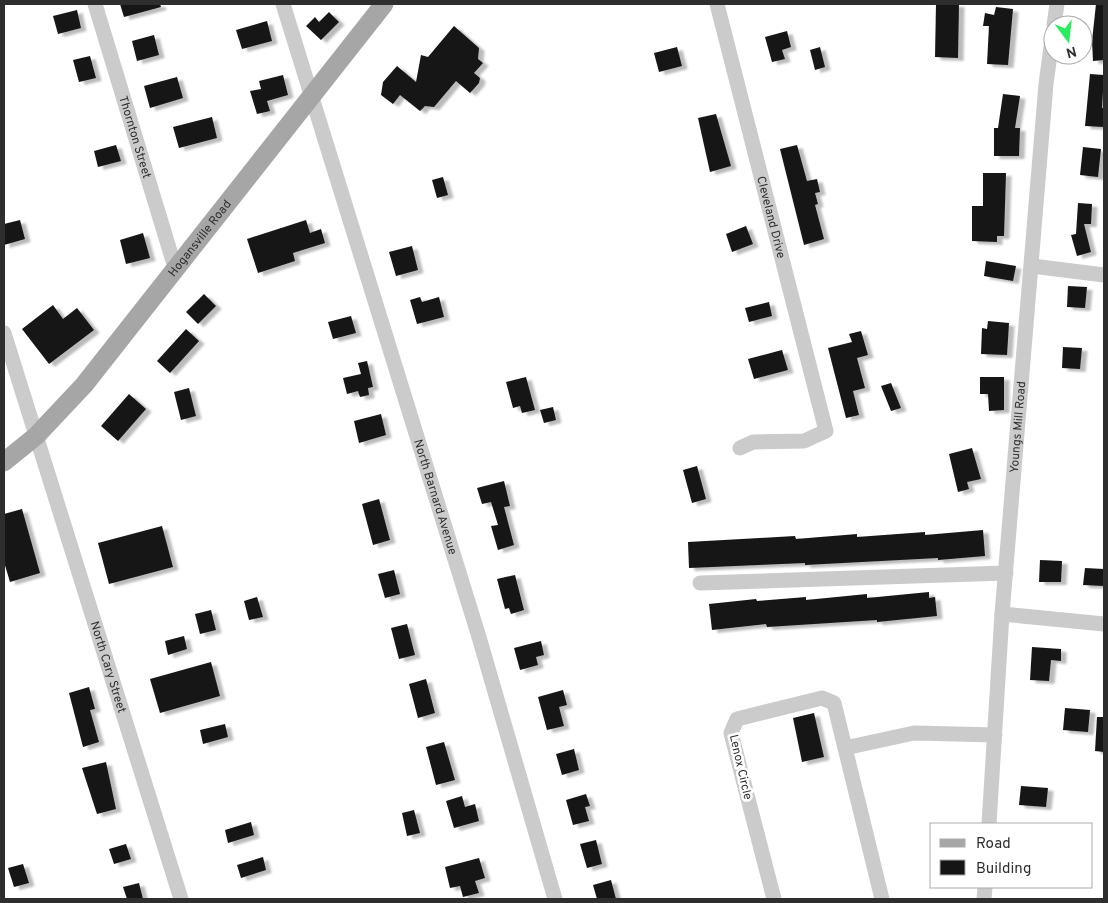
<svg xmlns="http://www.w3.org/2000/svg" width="1108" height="903" font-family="Overpass,sans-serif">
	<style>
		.building { fill: #151515; filter: url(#shadow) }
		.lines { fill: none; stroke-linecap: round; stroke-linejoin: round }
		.minor { stroke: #cbcbcb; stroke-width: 15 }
		.major { stroke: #a6a6a6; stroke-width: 19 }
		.labels { text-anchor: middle; stroke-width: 5; stroke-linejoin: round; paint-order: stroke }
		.street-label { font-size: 12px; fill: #2e2e2e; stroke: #fff }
	</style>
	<defs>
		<filter id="shadow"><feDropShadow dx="5.5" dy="3" stdDeviation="1" flood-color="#0004"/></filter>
	</defs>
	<rect width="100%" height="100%" fill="#fff"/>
	<!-- building -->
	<g class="building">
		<path d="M120,4H160L161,7L124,17Z"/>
		<path d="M936,4H959L958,58L935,57Z"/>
		<path d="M1096,4H1104V60L1093,61L1092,41Z"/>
		<path d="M996,7L1013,9L1008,65L987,64L989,26H983L985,13L994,15Z"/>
		<path d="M77,10L81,28L58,34L53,16Z"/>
		<path d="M329,12L339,22L321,40L306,26L315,17L319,22Z"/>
		<path d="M267,21L272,41L242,49L236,30Z"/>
		<path d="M454,26L479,48L478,59L483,63L474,73L480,78L479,83L470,93L456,81L434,107L425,106L420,111L400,95L393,104L381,95L383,82L397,66L416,82L421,55L428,57Z"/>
		<path d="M787,31L791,47L782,50L785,59L772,62L765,37Z"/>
		<path d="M154,35L159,55L137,61L132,41Z"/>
		<path d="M677,47L682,66L659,72L654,53Z"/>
		<path d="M820,47L825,67L815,70L810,50Z"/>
		<path d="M90,56L96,78L79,82L73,60Z"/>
		<path d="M1090,74L1104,75L1102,108H1104V127L1085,126Z"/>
		<path d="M283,75L288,95L267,101L270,111L257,114L250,91L261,89L259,81Z"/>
		<path d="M177,77L183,98L150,108L144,86Z"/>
		<path d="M1003,94L1020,96L1015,128H1020L1019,156H994V128H998Z"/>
		<path d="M716,114L731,166L710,172L698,118Z"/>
		<path d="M212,117L217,138L179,148L173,127Z"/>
		<path d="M116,145L121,161L98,167L94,151Z"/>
		<path d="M797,145L807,181L817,179L820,192L815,193L818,204L815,205L824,239L804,245L780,149Z"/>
		<path d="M1083,147L1101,149L1098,177L1080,175Z"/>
		<path d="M983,173H1006L1004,236H997V242L972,241V206H983Z"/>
		<path d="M443,177L448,195L437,198L432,180Z"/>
		<path d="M1078,203L1092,204L1091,224H1084L1091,252L1077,256L1071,235L1076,234Z"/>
		<path d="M20,220L25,239L4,245V224Z"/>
		<path d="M306,220L310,233L321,229L325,243L293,253L295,261L258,273L247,239Z"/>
		<path d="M746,226L753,244L732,252L726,234Z"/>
		<path d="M143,233L150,258L126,264L120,240Z"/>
		<path d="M412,246L418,270L396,276L389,252Z"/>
		<path d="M986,261L1016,266L1013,281L984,276Z"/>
		<path d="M1068,286L1087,287L1085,308L1067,307Z"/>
		<path d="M204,294L216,306L198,324L186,312Z"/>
		<path d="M420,297L422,302L439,297L444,317L417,324L410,300Z"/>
		<path d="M769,302L772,316L749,322L745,308Z"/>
		<path d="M53,305L63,319L77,308L94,330L49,364L22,329Z"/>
		<path d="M351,316L356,333L333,339L328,322Z"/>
		<path d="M988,321L1009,323L1007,355L981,354L982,328L987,329Z"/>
		<path d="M186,329L199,341L170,373L157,361Z"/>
		<path d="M861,331L868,355L857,358L865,388L853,391L859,415L846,418L828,348L852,342L849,334Z"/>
		<path d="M1063,347L1082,348L1080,369L1062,368Z"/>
		<path d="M782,350L788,370L754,379L748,359Z"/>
		<path d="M367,361L373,387L368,388L369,395L360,397L358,391L347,394L343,378L361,374L358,363Z"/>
		<path d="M526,377L535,410L522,413L520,406L513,408L506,382Z"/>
		<path d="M980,377H1004V410L989,411L988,394H980Z"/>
		<path d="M891,383L901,408L891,411L881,386Z"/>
		<path d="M189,388L196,416L181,420L174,392Z"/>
		<path d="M129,394L146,409L118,441L101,426Z"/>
		<path d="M553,407L556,420L544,423L540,410Z"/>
		<path d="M381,414L386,435L359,443L354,421Z"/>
		<path d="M972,448L981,479L967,482L969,489L958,492L949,454Z"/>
		<path d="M697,466L706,499L692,503L683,470Z"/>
		<path d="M504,481L510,506L504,507L514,545L498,550L491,526L498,525L491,502L482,504L477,488Z"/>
		<path d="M379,499L390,540L373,545L362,504Z"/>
		<path d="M22,509L40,573L10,582L4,562V514Z"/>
		<path d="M162,526L173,567L109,584L98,543Z"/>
		<path d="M983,530L985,556L938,560V558L805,565V563L689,568L688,542L795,536L796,539L857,534V537L925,532V535Z"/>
		<path d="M1040,560L1062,561L1061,582H1039Z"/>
		<path d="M1085,568L1104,569V586L1083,585Z"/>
		<path d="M394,570L400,594L385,598L378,574Z"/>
		<path d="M515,575L524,610L511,614L509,608L505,609L497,579Z"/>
		<path d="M929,592V598L935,597L937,616L877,622V620L767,627L766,624L712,630L709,604L756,599L757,601L806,597V600L867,594V598Z"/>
		<path d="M257,597L263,617L249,620L244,601Z"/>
		<path d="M211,610L216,630L200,634L195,614Z"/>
		<path d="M407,624L415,655L399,659L391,628Z"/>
		<path d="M184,636L187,649L168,655L165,641Z"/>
		<path d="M541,641L544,655L536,657L538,665L520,670L514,648Z"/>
		<path d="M1032,647L1061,649V661L1051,660L1049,681L1030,680Z"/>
		<path d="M211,662L220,696L160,713L150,679Z"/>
		<path d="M426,679L435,713L418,718L409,684Z"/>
		<path d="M89,687L95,709L90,710L99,742L83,747L69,693Z"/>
		<path d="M563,690L567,705L559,707L564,726L547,730L538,697Z"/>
		<path d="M1065,708L1090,710L1088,732L1063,730Z"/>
		<path d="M814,713L824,757L802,762L793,718Z"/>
		<path d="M1097,717H1104V752L1095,751Z"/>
		<path d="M225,724L228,737L203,744L200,730Z"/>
		<path d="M444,742L455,780L436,785L426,747Z"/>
		<path d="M574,749L579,770L562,775L556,754Z"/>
		<path d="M106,762L116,809L97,814L82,768Z"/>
		<path d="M1021,786L1048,788L1046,807L1019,805Z"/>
		<path d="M586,794L590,806L585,807L589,821L573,825L566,800Z"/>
		<path d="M462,796L465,807L475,804L479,821L454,828L446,801Z"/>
		<path d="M414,810L420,833L407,836L402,813Z"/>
		<path d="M251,822L254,835L228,843L225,830Z"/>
		<path d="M596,840L602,864L587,868L580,844Z"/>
		<path d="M126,844L131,859L114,864L109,849Z"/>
		<path d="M263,857L266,870L241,878L237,865Z"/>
		<path d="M479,858L485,878L475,881L479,893L463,897L460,886L450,888L445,867Z"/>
		<path d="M23,864L29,883L14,887L8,868Z"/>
		<path d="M611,880L616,899H597L593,885Z"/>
		<path d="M139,883L143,899H127L123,887Z"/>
	</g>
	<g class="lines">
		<!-- minor -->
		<g class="minor">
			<path id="s1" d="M95,4L176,271"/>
			<path id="s2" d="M283,4L479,637L555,899"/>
			<path id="s3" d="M717,4L826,431L804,441L753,442L740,448"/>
			<path d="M1054,25L1057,4"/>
			<path d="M1032,266L1104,275"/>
			<path id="s4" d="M4,333L181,899"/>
			<path d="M700,583L1006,573"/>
			<path d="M1002,614L1104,624"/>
			<path d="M845,748L914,733L995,735"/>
			<path id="s5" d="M989,824L1002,614L1046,84L1053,32"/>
			<path d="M774,899L731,733L737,719L822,698L834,703L882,899"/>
			<path d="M984,899L985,887"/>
		</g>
		<!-- major -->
		<path class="major" id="s6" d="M4,462L36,436L84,385L384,4"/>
	</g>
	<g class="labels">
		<!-- street labels -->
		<g class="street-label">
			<text dy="4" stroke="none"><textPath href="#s1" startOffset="139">Thornton Street</textPath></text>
			<text dy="4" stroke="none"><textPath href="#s3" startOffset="220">Cleveland Drive</textPath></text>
			<text dy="4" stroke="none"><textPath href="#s6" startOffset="298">Hogansville Road</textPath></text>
			<text dy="4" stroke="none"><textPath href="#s5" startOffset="398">Youngs Mill Road</textPath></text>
			<text dy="4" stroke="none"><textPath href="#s2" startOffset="516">North Barnard Avenue</textPath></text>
			<text dy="4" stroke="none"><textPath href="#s4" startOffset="350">North Cary Street</textPath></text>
			<text transform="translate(741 767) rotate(77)" y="4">Lenox Circle</text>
		</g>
	</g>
	<!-- border -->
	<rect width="1108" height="903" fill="none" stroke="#2e2e2e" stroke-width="10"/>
	<!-- legend -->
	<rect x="930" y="823" width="162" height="65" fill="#ffffff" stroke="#ababab"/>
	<rect x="940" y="839" width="25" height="8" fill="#a6a6a6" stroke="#ababab"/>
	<text x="976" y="848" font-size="15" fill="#2e2e2e">Road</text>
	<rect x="940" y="860" width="25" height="15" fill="#151515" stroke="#ababab"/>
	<text x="976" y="873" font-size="15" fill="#2e2e2e">Building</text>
	<!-- north arrow -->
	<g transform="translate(1068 40) rotate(165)"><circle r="24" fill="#ffffff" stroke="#ababab"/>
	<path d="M0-4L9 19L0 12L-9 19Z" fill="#28ec5c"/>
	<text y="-8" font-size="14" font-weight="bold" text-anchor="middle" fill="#2e2e2e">N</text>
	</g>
</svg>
